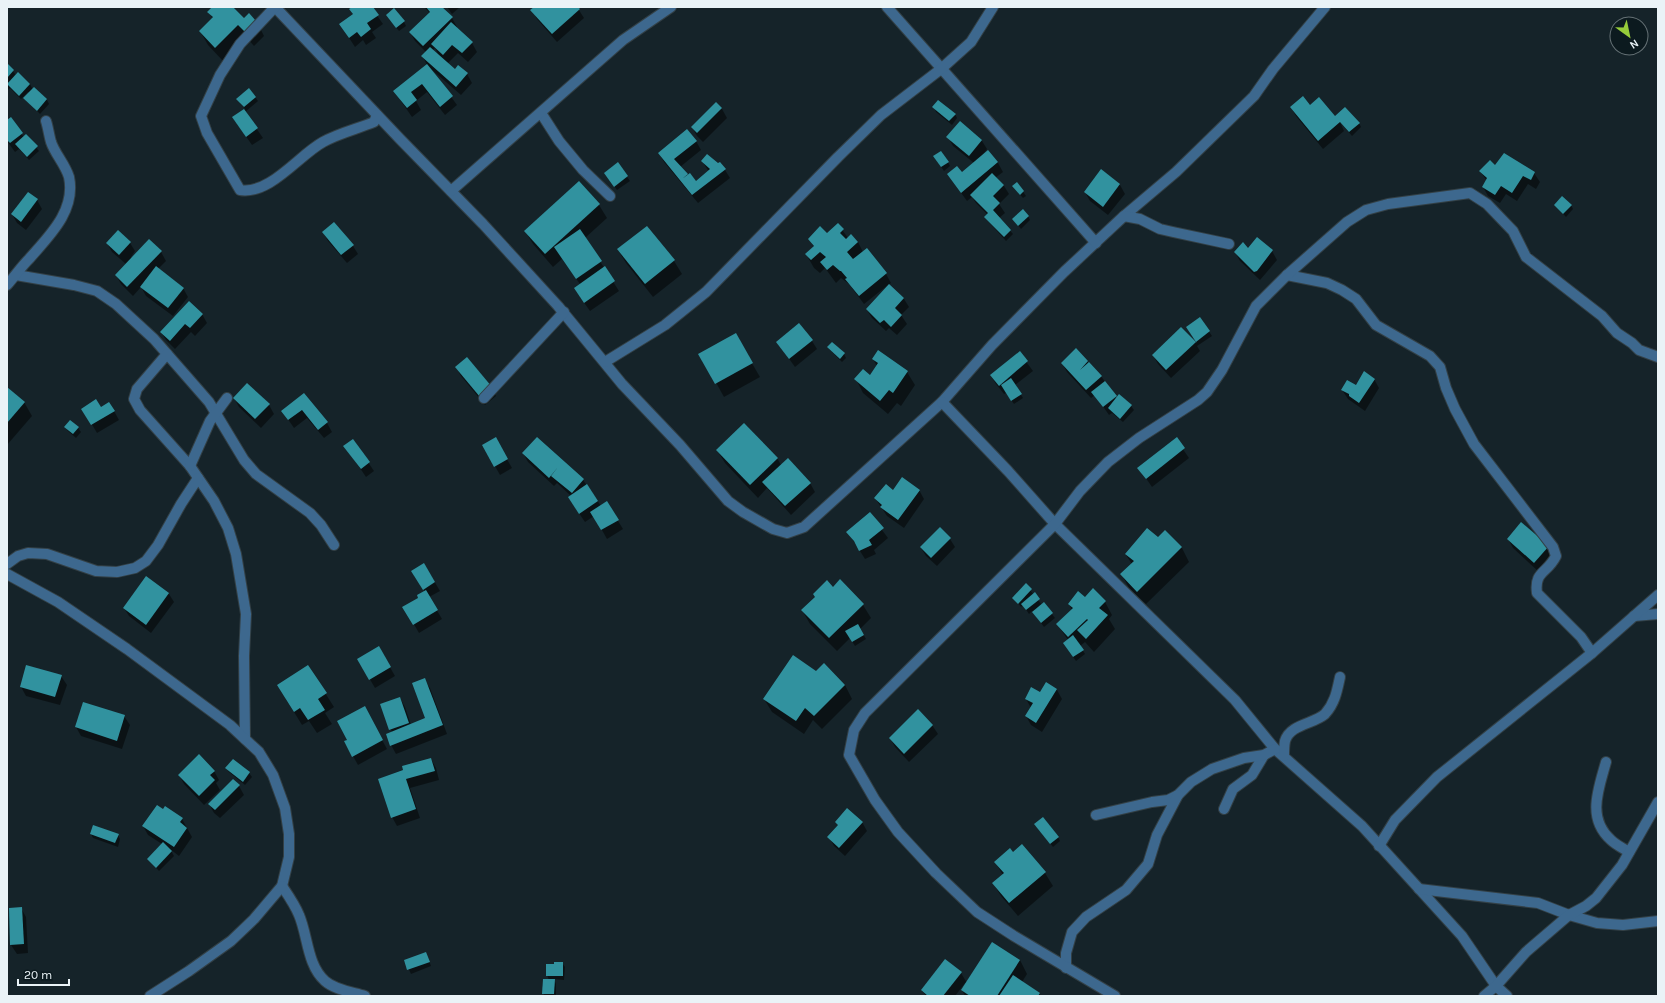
<svg xmlns="http://www.w3.org/2000/svg" width="1665" height="1003" font-family="Karla,sans-serif">
	<style>
		.shadow { fill: #0007; fill-rule: evenodd }
		.building { fill: #31929f }
		.lines { fill: none; stroke-linecap: round; stroke-linejoin: round }
		.street-casing { stroke: #334046; stroke-width: 12 }
		.street { stroke: #3d688e; stroke-width: 10 }
	</style>
	<rect width="100%" height="100%" fill="#152329"/>
	<!-- shadow -->
	<g class="shadow">
		<path d="M214,7H232L244,19L257,22L264,36L254,46L247,38L223,61L208,45L200,31L213,19L209,12Z"/>
		<path d="M354,7H371L383,24L372,32L376,38L366,45L363,40L355,47L340,24L353,14Z"/>
		<path d="M424,7H441L452,18L457,27L456,28L472,43L477,52L468,62L458,53L447,64L455,70L467,74L472,83L461,95L431,69L457,105L445,115L427,92L416,101L421,110L412,117L394,91L427,65L423,57L426,52L415,41L410,32L430,13ZM435,48L439,56L432,51Z"/>
		<path d="M447,7H460L452,14Z"/>
		<path d="M536,7H577L584,18L557,42L537,19L532,10Z"/>
		<path d="M389,19L404,22L406,26L399,31Z"/>
		<path d="M7,65L16,75L30,84L33,90L34,88L47,100L49,104L40,114L25,98L30,93L28,92L21,99L10,88L8,90L7,89Z"/>
		<path d="M249,89L258,101L245,112L263,138L252,145L233,118L245,109L240,103Z"/>
		<path d="M716,103L722,109L727,118L703,142L697,136L692,127Z"/>
		<path d="M1310,106L1335,117L1359,123L1361,127L1352,136L1340,122L1344,131L1323,149L1296,116L1291,107Z"/>
		<path d="M934,107L955,114L957,118L952,125L936,112Z"/>
		<path d="M7,119L24,137L26,135L39,151L29,160L19,149L15,152L7,141Z"/>
		<path d="M948,137L982,141L987,149L981,157L988,152L998,163L1003,172L995,178L1004,186L1009,194L999,204L1005,213L999,218L1013,234L1006,241L988,221L985,217L988,215L976,203L972,197L967,201L948,175L962,174L974,163L953,146Z"/>
		<path d="M696,141L701,150L680,167L688,176L696,182L709,172L702,161L725,170L730,178L698,203L664,162L659,153Z"/>
		<path d="M937,161L948,162L950,166L944,171Z"/>
		<path d="M617,163L630,181L617,190L605,173Z"/>
		<path d="M1496,167L1534,173L1540,182L1536,189L1528,184L1517,201L1506,194L1500,203L1488,196L1483,187L1487,181L1480,171Z"/>
		<path d="M1101,171L1120,185L1125,194L1108,215L1090,201L1085,192Z"/>
		<path d="M1017,183L1026,196L1023,198L1016,190Z"/>
		<path d="M37,200L42,209L26,230L17,223L12,214Z"/>
		<path d="M599,205L607,218L585,238L619,291L590,311L580,297V284L562,259L553,267L533,244L525,231Z"/>
		<path d="M1555,205H1571L1573,209L1566,217Z"/>
		<path d="M1028,216L1030,220L1021,229L1013,219Z"/>
		<path d="M838,224L848,238L858,242L863,252L867,249L886,274L891,283L888,285L904,299L909,307L901,315L907,324L897,335L889,328L886,331L872,318L867,310L888,286V285L864,304L849,284L841,278L836,283L825,268L820,273L814,268L806,254L814,247L809,239L827,235Z"/>
		<path d="M323,232L353,246L358,254L347,263L328,241Z"/>
		<path d="M1257,239L1272,251L1277,260L1260,280L1240,261L1235,252L1248,250Z"/>
		<path d="M149,240L161,252L166,261L158,269L183,288L188,297L173,316L146,296L141,287L133,296L121,284L116,275L126,264L112,252L107,243H130L135,251L131,257L132,258Z"/>
		<path d="M618,250L674,261L682,274L653,297L626,263Z"/>
		<path d="M202,314L207,323L195,336L191,332L175,349L166,340L161,332Z"/>
		<path d="M1200,318L1212,336L1197,346L1200,351L1171,378L1158,364L1153,355L1181,328L1196,343L1197,342L1189,332Z"/>
		<path d="M812,341L817,349L795,367L777,342Z"/>
		<path d="M743,348L760,377L724,397L700,354Z"/>
		<path d="M828,348L844,354L846,358L842,362Z"/>
		<path d="M1076,350L1101,376L1117,399L1119,396L1131,406L1134,410L1123,422L1112,413L1109,415L1095,395L1091,398L1067,372L1062,363Z"/>
		<path d="M1019,352L1033,371L1015,385L1023,398L1014,404L1006,393L1004,394L996,384L991,376Z"/>
		<path d="M873,359L907,372L915,385L901,406L897,403L888,414L863,393L856,379L870,376L877,366Z"/>
		<path d="M456,367L491,387L496,396L485,405L461,376Z"/>
		<path d="M1374,379L1379,388L1365,411L1348,399L1342,390Z"/>
		<path d="M7,388L24,402L32,416L7,445Z"/>
		<path d="M304,394L327,423L332,432L324,438L307,418L294,428L283,412Z"/>
		<path d="M234,398L269,405L274,414L261,428L239,407Z"/>
		<path d="M83,409H101L114,411L119,420L97,433Z"/>
		<path d="M65,427L78,428L81,432L76,438L68,431Z"/>
		<path d="M495,438L512,468L500,475L483,445Z"/>
		<path d="M537,438L583,480L601,506L607,503L623,529L607,539L594,516L585,522L574,506L571,496L557,483L554,486L528,462L523,453Z"/>
		<path d="M1176,439L1189,458L1152,487L1139,468Z"/>
		<path d="M353,440L374,471L366,477L345,446Z"/>
		<path d="M717,450L777,458L781,465L810,483L815,492L791,515L767,488L758,498L725,463Z"/>
		<path d="M919,490L924,499L904,528L887,516L875,498L893,491Z"/>
		<path d="M870,514L888,538L874,550L876,554L865,559L848,532Z"/>
		<path d="M1165,531L1182,548L1189,562L1146,604L1129,588L1122,575L1132,564L1126,555L1158,539Z"/>
		<path d="M950,539L955,547L937,566L926,556L921,548Z"/>
		<path d="M1508,539L1548,547L1553,556L1539,572L1513,548Z"/>
		<path d="M424,564L440,591L429,597L442,619L419,633L404,607L420,598L425,592L413,571Z"/>
		<path d="M1026,585L1042,605L1044,604L1055,618L1044,627L1032,611L1029,614L1023,605L1021,607L1014,598Z"/>
		<path d="M833,588L863,605L871,618L860,629L866,639L855,646L850,638L837,651L810,624L802,610Z"/>
		<path d="M169,594L174,602L151,633L129,616L124,608Z"/>
		<path d="M1085,598L1105,602L1112,615L1109,619L1115,629L1094,652L1085,642L1080,646L1085,654L1076,661L1066,647L1068,640L1057,624L1072,610L1069,604Z"/>
		<path d="M379,648L395,676L375,688L358,659Z"/>
		<path d="M308,666L334,707L325,713L332,724L317,733L309,721L302,725L286,699Z"/>
		<path d="M816,672L845,685L852,699L822,729L813,720L804,734L772,712L764,699Z"/>
		<path d="M61,676L67,685L60,705L26,696L21,687Z"/>
		<path d="M424,680L430,688L447,734L396,754L391,745L392,732L381,704L400,698L405,707L411,725L426,719Z"/>
		<path d="M1046,684L1057,690L1062,699L1042,732L1031,725L1026,716L1031,708L1026,699L1040,694Z"/>
		<path d="M124,716L130,725L122,749L81,736L76,727Z"/>
		<path d="M369,716L387,749L358,765L345,742Z"/>
		<path d="M932,725L938,734L909,762L895,747L890,738Z"/>
		<path d="M431,759L436,768L439,780L410,788L420,818L397,826L392,817L379,779Z"/>
		<path d="M233,760L249,773L252,777L245,785L229,772L226,768Z"/>
		<path d="M214,771L219,780L216,783L220,790L204,805L184,784L179,775Z"/>
		<path d="M239,786L244,795L220,818L214,813L209,804Z"/>
		<path d="M182,819L192,837L179,856L170,849L174,856L159,871L148,859L162,844L148,835L143,826Z"/>
		<path d="M836,822H862L867,831L845,856L834,846L829,837L839,826Z"/>
		<path d="M1038,828L1058,837L1060,841L1053,847Z"/>
		<path d="M91,834L118,835L120,839L118,847L93,838Z"/>
		<path d="M1022,846L1045,873L1053,886L1018,916L1001,896L993,883L1003,875L995,862L1013,854Z"/>
		<path d="M21,908L26,917L28,953L17,954L11,945Z"/>
		<path d="M428,958L431,966L411,974L405,961Z"/>
		<path d="M1020,960L1027,974L1022,982L1039,993L1041,996H965L962,990L966,984L965,983L955,996H926L922,991L961,973L967,983Z"/>
		<path d="M562,963L565,967L564,980L554,979L556,984V996H545L543,993L549,980L547,975L555,965Z"/>
	</g>
	<!-- building -->
	<g class="building">
		<path d="M212,7H233L244,18L249,13L257,22L246,33L238,25L215,48L199,31L213,17L207,12Z"/>
		<path d="M352,7H373L379,15L367,23L371,29L361,37L357,32L349,38L339,24L353,14L349,9Z"/>
		<path d="M426,7H442L453,17L423,46L409,32L430,12Z"/>
		<path d="M534,7H578L580,9L552,34L530,10Z"/>
		<path d="M394,8L405,21L396,28L386,15Z"/>
		<path d="M451,22L473,42L462,53L452,45L443,55L431,44Z"/>
		<path d="M430,47L455,69L458,65L468,73L456,87L421,56Z"/>
		<path d="M7,63L14,70L7,78Z"/>
		<path d="M427,64L453,96L440,107L422,84L411,92L417,100L407,108L393,91Z"/>
		<path d="M18,72L30,84L19,96L7,84Z"/>
		<path d="M34,87L47,99L37,111L23,98Z"/>
		<path d="M249,88L256,97L244,107L236,99Z"/>
		<path d="M1303,96L1310,105L1319,97L1335,116L1345,107L1360,123L1349,132L1340,122L1318,141L1290,107Z"/>
		<path d="M938,100L956,114L949,121L932,107Z"/>
		<path d="M716,102L722,108L697,133L691,127Z"/>
		<path d="M244,109L258,128L246,137L232,117Z"/>
		<path d="M11,117L23,133L10,143L7,140V120Z"/>
		<path d="M960,121L982,140L969,156L946,137Z"/>
		<path d="M687,129L697,141L674,159L688,174L682,179L690,173L696,181L710,169L701,161L707,154L718,163L720,162L726,169L692,195L658,153Z"/>
		<path d="M26,134L38,146L27,157L15,144Z"/>
		<path d="M988,150L998,162L961,193L947,174L957,166L962,172Z"/>
		<path d="M941,151L949,162L941,167L933,156Z"/>
		<path d="M1504,153L1535,172L1531,180L1523,176L1512,193L1501,186L1495,195L1482,187L1487,178L1479,171L1490,160L1495,165Z"/>
		<path d="M618,162L628,176L614,187L604,173Z"/>
		<path d="M1101,169L1120,184L1103,207L1084,192Z"/>
		<path d="M992,173L1004,185L993,196L1000,203L993,210L1011,230L1004,237L984,217L988,213L970,195Z"/>
		<path d="M579,181L600,204L545,254L524,231Z"/>
		<path d="M1017,182L1024,191L1020,195L1012,186Z"/>
		<path d="M28,192L38,199L21,222L11,214Z"/>
		<path d="M1562,196L1572,205L1563,214L1554,205Z"/>
		<path d="M1023,209L1029,216L1018,226L1012,219Z"/>
		<path d="M334,222L354,245L341,255L322,232Z"/>
		<path d="M838,223L844,229L840,233L846,239L851,234L858,242L847,252L853,259L867,248L887,273L859,296L845,279L847,278L841,271H840L833,265L827,270L820,262L826,257L820,252L811,260L805,254L814,246L808,239L820,226L827,233Z"/>
		<path d="M647,226L675,260L645,284L617,249Z"/>
		<path d="M580,229L602,261L576,279L554,247Z"/>
		<path d="M118,230L131,242L119,255L106,243Z"/>
		<path d="M1257,237L1273,250L1257,271L1254,272L1234,252L1243,242L1248,248Z"/>
		<path d="M149,239L162,251L127,287L115,275Z"/>
		<path d="M156,266L184,288L168,308L140,287Z"/>
		<path d="M605,266L615,281L584,303L574,288Z"/>
		<path d="M889,284L904,298L895,308L902,315L891,327L884,320L880,323L866,309Z"/>
		<path d="M189,301L203,314L190,328L185,324L170,341L160,332Z"/>
		<path d="M1200,317L1210,331L1196,342L1186,327Z"/>
		<path d="M799,323L813,340L789,359L776,342Z"/>
		<path d="M1181,327L1196,342L1166,370L1152,355Z"/>
		<path d="M736,333L753,363L715,384L698,354Z"/>
		<path d="M832,342L845,353L840,359L827,347Z"/>
		<path d="M1076,348L1088,361L1080,370L1089,362L1102,376L1086,390L1061,363Z"/>
		<path d="M878,350L908,371L893,393L889,390L880,401L854,379L863,369L870,375L878,363L872,359Z"/>
		<path d="M1020,351L1028,361L999,386L990,375Z"/>
		<path d="M467,357L492,387L480,397L455,367Z"/>
		<path d="M1364,371L1375,379L1359,403L1349,396V394L1341,390L1347,380L1356,385Z"/>
		<path d="M1011,378L1022,394L1011,401L1001,385Z"/>
		<path d="M1105,381L1117,396L1103,407L1091,392Z"/>
		<path d="M247,383L270,404L255,419L233,398Z"/>
		<path d="M7,387L25,402L7,423Z"/>
		<path d="M304,393L328,422L318,430L302,410L288,420L281,411Z"/>
		<path d="M1119,394L1132,405L1120,419L1108,408Z"/>
		<path d="M96,399L101,407L109,402L115,411L91,425L81,409Z"/>
		<path d="M70,420L79,427L73,434L64,427Z"/>
		<path d="M744,423L778,458L750,485L716,450Z"/>
		<path d="M496,437L508,459L494,467L482,445Z"/>
		<path d="M537,437L584,479L572,493L551,476L558,467L549,478L522,453Z"/>
		<path d="M1177,437L1185,448L1146,479L1137,468Z"/>
		<path d="M353,439L370,462L361,469L343,446Z"/>
		<path d="M788,458L811,483L785,506L762,482Z"/>
		<path d="M902,477L920,490L898,520L880,507L882,505L874,498L886,484L893,490Z"/>
		<path d="M587,484L598,501L579,514L568,497Z"/>
		<path d="M607,501L619,520L601,530L590,512Z"/>
		<path d="M870,512L884,528L869,540L872,545L859,551L854,541L846,532Z"/>
		<path d="M1521,522L1549,546L1534,563L1507,539Z"/>
		<path d="M940,527L951,538L931,558L920,547Z"/>
		<path d="M1147,528L1158,537L1165,530L1182,547L1137,592L1120,574L1134,561L1125,554Z"/>
		<path d="M424,563L435,582L423,590L411,571Z"/>
		<path d="M146,576L169,593L146,625L123,608Z"/>
		<path d="M840,579L864,604L829,638L801,610L815,597L813,594L827,580L833,587Z"/>
		<path d="M1026,583L1032,589L1018,604L1012,598Z"/>
		<path d="M1093,588L1106,601L1099,608L1108,615L1086,639L1077,630L1088,620L1087,619L1068,637L1056,624L1073,608L1068,604L1078,591L1085,597Z"/>
		<path d="M426,590L438,610L413,625L402,607L418,598L417,595Z"/>
		<path d="M1035,592L1040,599L1026,610L1021,604Z"/>
		<path d="M1044,602L1053,613L1041,623L1032,612Z"/>
		<path d="M858,624L864,635L852,642L845,631Z"/>
		<path d="M1073,635L1084,650L1073,657L1063,643Z"/>
		<path d="M379,646L391,667L369,680L357,659Z"/>
		<path d="M793,655L816,671L824,663L845,685L814,716L805,708L796,721L763,699Z"/>
		<path d="M26,665L62,675L55,697L20,687Z"/>
		<path d="M308,665L327,693L318,699L325,710L308,720L300,708L294,712L277,685Z"/>
		<path d="M425,678L443,725L390,746L386,734L425,718L412,683Z"/>
		<path d="M1046,682L1057,689L1036,723L1025,716L1033,703L1025,699L1031,687L1040,692Z"/>
		<path d="M400,697L409,723L389,730L380,704Z"/>
		<path d="M83,702L125,715L117,741L75,727Z"/>
		<path d="M365,706L383,740L352,757L344,741L347,740L337,721Z"/>
		<path d="M918,709L933,725L904,754L889,738Z"/>
		<path d="M199,754L215,771L210,775L215,780L199,796L178,775Z"/>
		<path d="M431,758L435,771L406,779L416,809L391,818L378,779L403,770L402,766Z"/>
		<path d="M233,759L250,772L243,782L225,768Z"/>
		<path d="M233,779L240,785L215,810L208,804Z"/>
		<path d="M157,805L163,809L165,806L183,818L180,822L187,828L174,847L142,826Z"/>
		<path d="M847,808L863,822L839,848L827,837L838,825L835,822Z"/>
		<path d="M1043,817L1059,837L1050,844L1034,824Z"/>
		<path d="M93,825L119,834L115,843L90,834Z"/>
		<path d="M163,842L172,851L156,868L147,859Z"/>
		<path d="M1022,844L1046,872L1009,903L992,883L1004,873L994,862L1010,848L1013,852Z"/>
		<path d="M22,907L24,944L10,945L9,908Z"/>
		<path d="M992,942L1020,960L997,996H970L961,990Z"/>
		<path d="M426,952L430,962L407,970L404,960Z"/>
		<path d="M945,959L962,972L943,996H928L921,990Z"/>
		<path d="M554,962H563V976H546V964H554Z"/>
		<path d="M1013,975L1040,993L1038,996H999Z"/>
		<path d="M543,979H555L554,994H542Z"/>
	</g>
	<g class="lines">
		<defs>
			<g id="street">
				<path d="M275,7L400,139L483,224L558,306L622,384L680,445L728,501L743,512L773,529L787,533L804,527L942,402L992,345L1064,272L1124,216L1176,172L1254,96L1273,69L1325,7"/>
				<path d="M275,7L240,44L220,75L201,116L207,133L240,190C270,195 299,155 323,142C339,133 357,129 374,122L377,115"/>
				<path d="M887,7L1096,243"/>
				<path d="M541,113L559,141L583,170L610,196"/>
				<path d="M451,191L623,40L671,7"/>
				<path d="M1124,216L1140,219L1160,229L1173,232L1229,244"/>
				<path d="M16,275L74,285L97,291L116,304L154,339L209,402L244,460L256,474L310,513L321,525L334,545"/>
				<path d="M1287,275L1327,283L1342,290L1356,299L1376,325L1430,356L1440,367L1446,388L1455,409L1474,444L1553,547L1556,556C1547,574 1534,571 1537,593L1581,637L1592,653"/>
				<path d="M7,285C15,276 21,267 29,259C49,236 76,211 69,177C65,164 55,154 51,142C49,135 48,127 46,121"/>
				<path d="M167,354L137,389L134,399L140,410L190,466L214,501L228,528L236,554L246,614L244,656L245,739"/>
				<path d="M605,362L665,325L706,292L838,157L881,115L941,69L971,42L993,7"/>
				<path d="M484,398L564,312"/>
				<path d="M942,402L1008,471L1055,524L1235,700L1275,749L1362,826L1462,936L1496,986L1507,996"/>
				<path d="M190,466L210,421L227,398"/>
				<path d="M7,564L18,556L28,553L47,554L96,571L117,572L135,568L146,561L158,545L181,504L198,478"/>
				<path d="M7,574L58,602L127,649L230,725L259,752L273,775L285,808L289,834V857L282,886L254,919L231,941L189,971L150,996"/>
				<path d="M1634,616L1658,614"/>
				<path d="M1284,756C1284,751 1284,746 1285,741C1290,724 1314,724 1325,714C1335,703 1337,691 1340,677"/>
				<path d="M1606,762C1599,788 1586,818 1611,840C1616,845 1623,848 1629,852"/>
				<path d="M1224,809L1233,789L1252,775L1264,755"/>
				<path d="M1096,815L1152,802L1168,800L1178,795L1191,782L1212,769L1244,758L1264,755L1275,749"/>
				<path d="M1379,846L1395,820L1437,777L1592,653L1658,595"/>
				<path d="M282,886C288,895 295,905 299,915C308,936 307,965 325,981C335,990 352,992 365,996"/>
				<path d="M1419,889L1538,903L1569,915L1597,923L1623,925L1658,921"/>
				<path d="M1066,968V953L1072,932L1086,917L1126,890L1148,864L1157,835L1178,795"/>
				<path d="M1115,996L1014,936L977,912L936,873L898,832L875,800L849,755L854,730L865,713L1055,524L1080,491L1108,462L1139,438L1198,400L1207,392L1222,370L1256,306L1287,275L1347,222L1366,210L1388,204L1470,193L1487,204L1513,231L1526,257L1602,316L1617,333L1632,343L1639,350L1658,357"/>
				<path d="M1484,996L1496,986L1526,952L1569,915L1586,906L1596,898L1622,865L1658,802"/>
			</g>
		</defs>
		<!-- street casing -->
		<use href="#street" class="street-casing"/>
		<!-- street -->
		<use href="#street" class="street"/>
	</g>
	<!-- border -->
	<rect width="1665" height="1003" fill="none" stroke="#eaf3f7" stroke-width="16"/>
	<!-- north arrow -->
	<g transform="translate(1629 36) rotate(147)"><circle r="19" fill="#0c1a1f" stroke="#657175"/>
	<path d="M0-3L7 15L0 10L-7 15Z" fill="#96cc3a"/>
	<text y="-6" font-size="11" font-weight="bold" text-anchor="middle" fill="#eaf3f7">N</text>
	</g>
	<!-- scale -->
	<path d="M18 979v6h51v-6" fill="none" stroke="#eaf3f7" stroke-width="2"/>
	<text x="24" y="979" font-size="12" fill="#eaf3f7" stroke="#0c1a1f" stroke-width="3" paint-order="stroke">20 m</text>
</svg>
